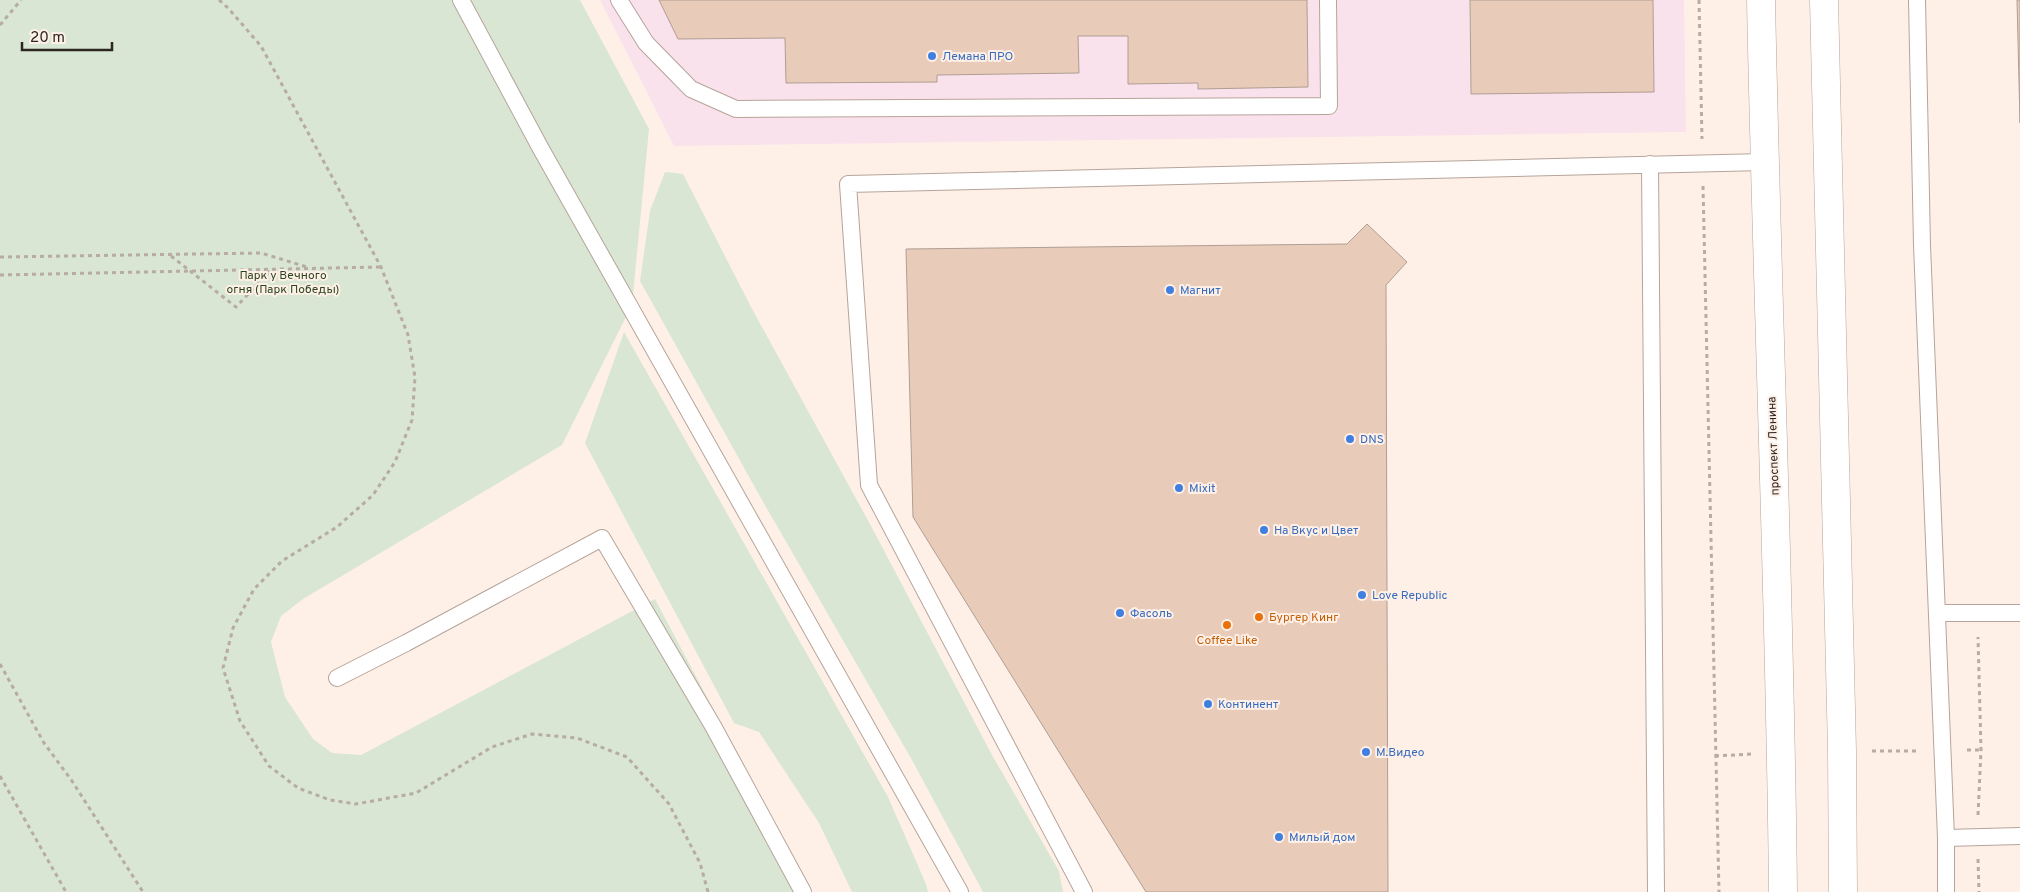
<svg xmlns="http://www.w3.org/2000/svg" width="2020" height="892" font-family="Overpass,sans-serif">
	<style>
		.commercial { fill: #fae2ed }
		.green { fill: #d8e6d3 }
		.building { fill: #e8cbb9; stroke: #af9e93 }
		.lines { fill: none; stroke-linecap: round; stroke-linejoin: round }
		.service-casing { stroke: #b6a49a; stroke-width: 18 }
		.secondary-casing { stroke: #b6a49a; stroke-width: 29 }
		.path { stroke: #b7aba3; stroke-width: 3; stroke-dasharray: 4 4; stroke-linecap: butt }
		.service { stroke: #fff; stroke-width: 16 }
		.secondary { stroke: #fff; stroke-width: 28 }
		.shop-dot { fill: #3f7fe0; stroke: #fff0e7; stroke-width: 2 }
		.food-dot { fill: #e8710a; stroke: #fff0e7; stroke-width: 2 }
		.labels { text-anchor: middle; stroke-width: 4; stroke-linejoin: round; paint-order: stroke }
		.shop-label { font-size: 12px; fill: #366cbe; stroke: #fff0e7; text-anchor: start }
		.park-label { font-size: 12px; fill: #2a461f; stroke: #fff0e7 }
		.street-label { font-size: 12px; fill: #2d2622; stroke: #fff0e7 }
		.food-label { font-size: 12px; fill: #c56008; stroke: #fff0e7; text-anchor: start }
	</style>
	<rect width="100%" height="100%" fill="#fff0e7"/>
	<!-- commercial -->
	<path class="commercial" d="M600,0H1684L1686,132L674,146Z"/>
	<!-- green -->
	<g class="green">
		<path d="M0,0H580L649,129L632,305L562,445L303,599L281,616L271,642L285,697L313,739L332,753L361,755L655,599L810,892H0Z"/>
		<path d="M665,172L683,174L751,307L871,526L992,755L1059,871L1063,892H983L912,760L762,500L640,281L650,211Z"/>
		<path d="M624,332L888,797L926,884L928,892H852L819,823L759,732L734,723L585,443Z"/>
	</g>
	<!-- building -->
	<g class="building">
		<path d="M659,0H1307L1308,87L1198,89V83L1128,84V36H1078L1079,73L937,75V82L786,83L785,38L678,39Z"/>
		<path d="M1470,0H1653L1654,92L1471,94Z"/>
		<path d="M2017,0H2020V123Z"/>
		<path d="M1367,224L1407,262L1386,285L1388,892H1146L913,517L906,249L1347,244Z"/>
	</g>
	<g class="lines">
		<defs>
			<g id="service">
				<path d="M461,0L541,149L960,892"/>
				<path d="M619,0L646,43L691,89L736,109L1329,106L1328,0"/>
				<path d="M1917,0L1922,245L1946,838V892"/>
				<path d="M1650,164L1656,892"/>
				<path d="M1937,613H2020"/>
				<path d="M337,678L406,643L602,538L713,726L803,892"/>
				<path d="M1946,838L2020,836"/>
				<path d="M1084,892L869,485L848,184L1764,162"/>
			</g>
			<g id="secondary">
				<path d="M1761,0C1767,297 1780,595 1783,892"/>
				<path d="M1824,0L1842,751L1843,892"/>
			</g>
		</defs>
		<!-- service casing -->
		<use href="#service" class="service-casing"/>
		<!-- secondary casing -->
		<use href="#secondary" class="secondary-casing"/>
		<!-- path -->
		<g class="path">
			<path d="M219,0L228,8L261,46L381,267L408,335L415,377L412,420L395,462L373,495L337,527L282,561L254,589L233,628L223,668L240,721L269,766L298,788L330,800L356,804L416,793L492,747L532,734L577,738L627,757L669,804L700,863L708,892"/>
			<path d="M1699,0L1702,139"/>
			<path d="M0,25L21,0"/>
			<path d="M1703,186L1719,892"/>
			<path d="M171,256L236,307L271,270"/>
			<path d="M0,257L261,253L307,267"/>
			<path d="M0,275L381,267"/>
			<path d="M0,664L44,743L72,781L143,892"/>
			<path d="M1967,750H1981"/>
			<path d="M1872,751H1920"/>
			<path d="M1715,756L1753,754"/>
			<path d="M0,776L66,892"/>
			<path d="M1978,815L1981,750L1978,637"/>
			<path d="M1978,859L1979,892"/>
		</g>
		<!-- service -->
		<use href="#service" class="service"/>
		<!-- secondary -->
		<use href="#secondary" class="secondary"/>
	</g>
	<!-- markers -->
	<g class="shop-dot">
		<circle cx="932" cy="56" r="5"/>
		<circle cx="1170" cy="290" r="5"/>
		<circle cx="1350" cy="439" r="5"/>
		<circle cx="1179" cy="488" r="5"/>
		<circle cx="1264" cy="530" r="5"/>
		<circle cx="1362" cy="595" r="5"/>
		<circle cx="1120" cy="613" r="5"/>
		<circle cx="1208" cy="704" r="5"/>
		<circle cx="1366" cy="752" r="5"/>
		<circle cx="1279" cy="837" r="5"/>
	</g>
	<g class="food-dot">
		<circle cx="1259" cy="617" r="5"/>
		<circle cx="1227" cy="625" r="5"/>
	</g>
	<g class="labels">
		<!-- shop labels -->
		<g class="shop-label">
			<text x="942" y="60">Лемана ПРО</text>
			<text x="1180" y="294">Магнит</text>
			<text x="1360" y="443">DNS</text>
			<text x="1189" y="492">Mixit</text>
			<text x="1274" y="534">На Вкус и Цвет</text>
			<text x="1372" y="599">Love Republic</text>
			<text x="1130" y="617">Фасоль</text>
			<text x="1218" y="708">Континент</text>
			<text x="1376" y="756">М.Видео</text>
			<text x="1289" y="841">Милый дом</text>
		</g>
		<!-- park labels -->
		<g class="park-label">
			<text x="283" y="279">Парк у Вечного<tspan x="283" dy="14">огня (Парк Победы)</tspan></text>
		</g>
		<!-- street labels -->
		<g class="street-label">
			<text transform="translate(1773 446) rotate(-92)" y="4">проспект Ленина</text>
		</g>
		<!-- food labels -->
		<g class="food-label">
			<text x="1269" y="621">Бургер Кинг</text>
			<text x="1227" y="644" text-anchor="middle">Coffee Like</text>
		</g>
	</g>
	<!-- scale -->
	<path d="M22 42v8h90v-8" fill="none" stroke="#2d2622" stroke-width="2.5"/>
	<text x="30" y="42" font-size="15" fill="#2d2622" stroke="#fff0e7" stroke-width="4" paint-order="stroke">20 m</text>
</svg>
